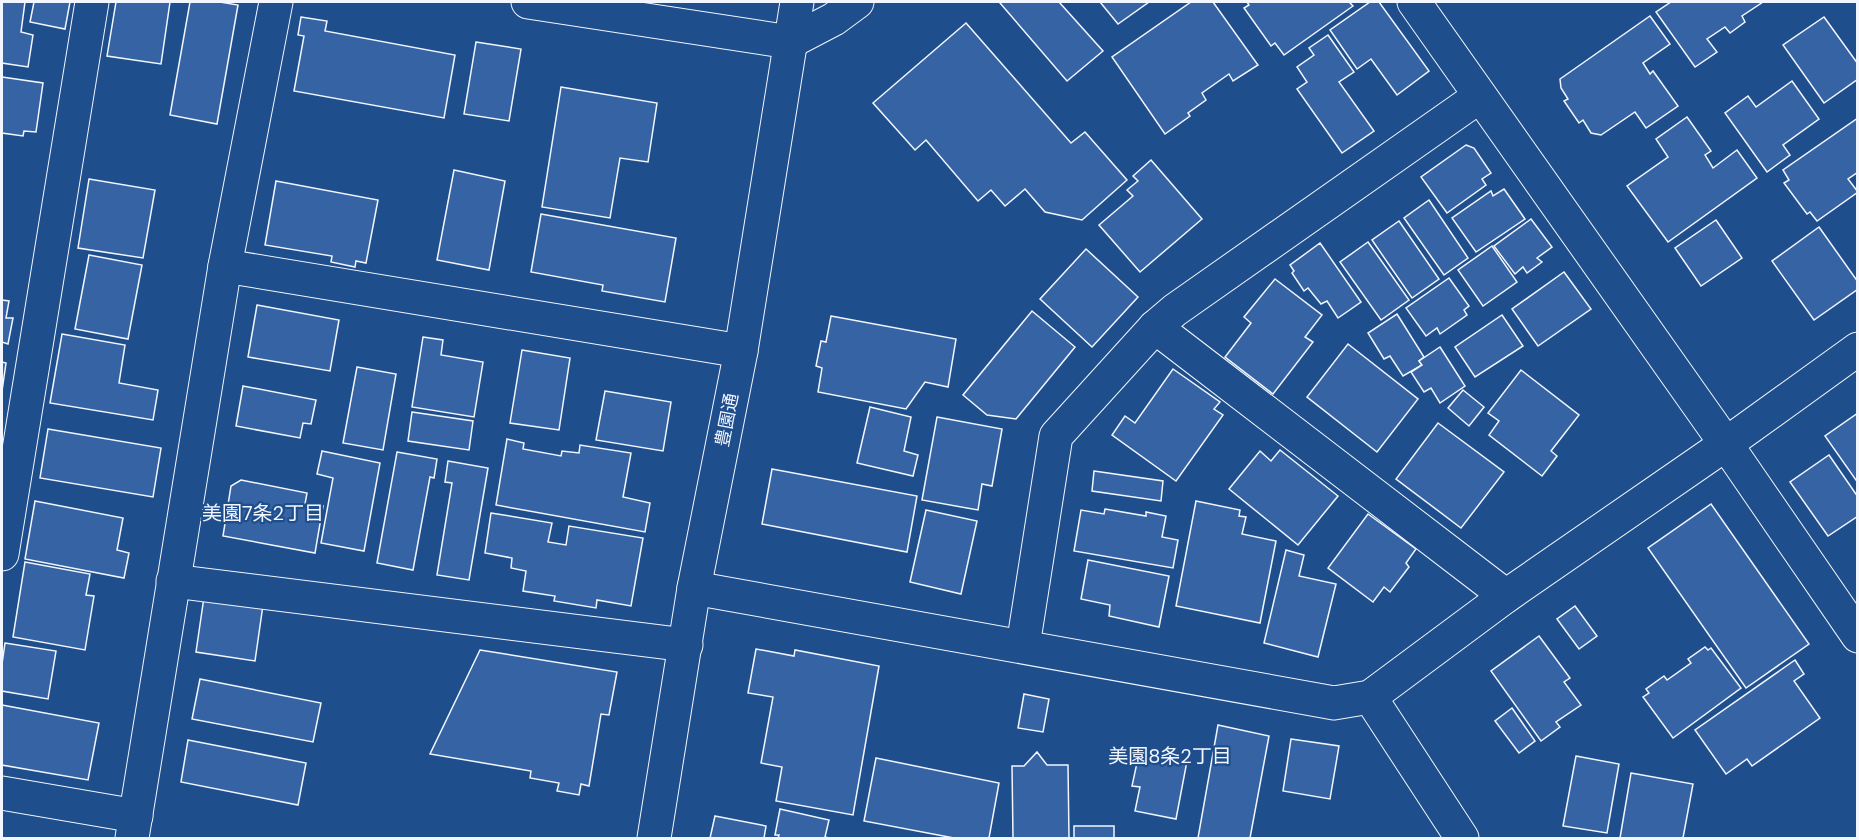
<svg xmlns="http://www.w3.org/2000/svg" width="1859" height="840" font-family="'DM Sans','Noto Sans JP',sans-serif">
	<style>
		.building { fill: #3563a3; stroke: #f2f6ff; stroke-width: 1.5 }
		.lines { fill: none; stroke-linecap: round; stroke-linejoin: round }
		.minor-casing { stroke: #f2f6ff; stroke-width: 35 }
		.tertiary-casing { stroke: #f2f6ff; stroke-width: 35 }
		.minor { stroke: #1f4e8c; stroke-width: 33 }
		.tertiary { stroke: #1f4e8c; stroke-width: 33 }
		.labels { text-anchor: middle; stroke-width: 4.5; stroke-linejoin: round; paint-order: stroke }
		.street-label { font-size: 18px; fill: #f2f6ff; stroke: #1f4e8c }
		.neighbourhood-label { font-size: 20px; fill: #f2f6ff; stroke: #1f4e8c }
	</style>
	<rect width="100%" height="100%" fill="#1f4e8c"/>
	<!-- building -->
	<g class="building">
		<path d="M2,2H25L21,32L33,35L28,67L2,63Z"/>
		<path d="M34,2H70L65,29L30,22Z"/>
		<path d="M116,2H170L161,64L107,56Z"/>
		<path d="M190,2H220L238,5L217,124L170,115Z"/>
		<path d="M1002,2H1059L1103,51L1067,81L1000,3Z"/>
		<path d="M1100,2H1149L1118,24Z"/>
		<path d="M1191,2H1213L1258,65L1233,81L1229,74L1202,93L1206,100L1188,113L1190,116L1165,134L1112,57Z"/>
		<path d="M1247,2H1349L1353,6L1284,55L1275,43L1271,46L1244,8L1249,5Z"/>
		<path d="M1370,2H1379L1429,71L1397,95L1371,59L1357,69L1330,30Z"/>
		<path d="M1671,2H1763L1742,16L1745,22L1730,33L1725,27L1707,39L1717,52L1695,67L1656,12Z"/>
		<path d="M1650,16L1670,44L1643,63L1650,74L1653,71L1678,106L1646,128L1635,112L1601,135L1591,133L1583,120L1579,123L1564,101L1568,99L1561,88L1560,79Z"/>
		<path d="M301,17L327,21L325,31L455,55L444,118L294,91L304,36L298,35Z"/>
		<path d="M1824,17L1858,64V79L1824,103L1783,45Z"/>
		<path d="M966,23L1071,143L1085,132L1127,180L1082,220L1045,212L1025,189L1005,206L991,190L978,201L926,140L915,150L873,103Z"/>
		<path d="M1328,35L1354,72L1339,82L1374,131L1342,153L1297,89L1307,82L1297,67L1314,55L1309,48Z"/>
		<path d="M476,42L521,49L509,121L464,114Z"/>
		<path d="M2,77L43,83L36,132L24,131L23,136L2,133Z"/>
		<path d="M1792,81L1819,119L1783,145L1790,155L1767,172L1725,113L1748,96L1756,107Z"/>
		<path d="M561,87L657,103L648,162L620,158L610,218L542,207Z"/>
		<path d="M1687,117L1711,151L1705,155L1713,168L1737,150L1757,178L1668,242L1627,186L1668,157L1656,139Z"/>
		<path d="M1858,118V172L1848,179L1858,192L1817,221L1810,212L1807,214L1784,183L1789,180L1783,170Z"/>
		<path d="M1466,145L1474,148L1491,173L1482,179L1486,185L1447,213L1421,177Z"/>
		<path d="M1151,160L1202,219L1140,272L1099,225L1133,196L1127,190L1138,181L1133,176Z"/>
		<path d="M454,170L505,181L489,270L437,260Z"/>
		<path d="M89,179L155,190L143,258L78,248Z"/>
		<path d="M276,181L378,200L366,263L356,261L355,267L331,262L332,256L265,245Z"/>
		<path d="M1504,189L1525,219L1476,252L1452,218L1491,191L1493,196Z"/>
		<path d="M1429,200L1468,258L1444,275L1404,218Z"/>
		<path d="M541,214L676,238L665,302L602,291L603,285L531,272Z"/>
		<path d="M1531,219L1552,247L1537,258L1542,262L1527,273L1523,267L1515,274L1494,246Z"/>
		<path d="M1716,220L1742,258L1701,286L1675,248Z"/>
		<path d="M1399,221L1439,279L1412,298L1372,240Z"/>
		<path d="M1819,227L1858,282V289L1814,320L1772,261Z"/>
		<path d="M1368,242L1409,300L1381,320L1340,262Z"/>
		<path d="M1320,243L1361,302L1338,318L1327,301L1321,304L1308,288L1304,291L1292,273L1294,271L1290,265Z"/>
		<path d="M1492,246L1517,282L1483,306L1458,270Z"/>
		<path d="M1086,249L1138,297L1092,347L1040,299Z"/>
		<path d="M89,255L142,265L128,339L75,329Z"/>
		<path d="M1564,272L1591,309L1538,346L1512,309Z"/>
		<path d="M1449,278L1469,306L1464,310L1467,315L1440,334L1437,328L1426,336L1406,308Z"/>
		<path d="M1275,279L1322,315L1305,337L1313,342L1273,394L1225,357L1251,323L1244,317Z"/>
		<path d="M2,300L9,301L6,318H13L8,344L2,342Z"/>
		<path d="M257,305L339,320L330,371L248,357Z"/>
		<path d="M1032,311L1075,347L1016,419L987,415L963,395Z"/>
		<path d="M1397,314L1424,357L1419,361L1422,365L1403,376L1390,356L1384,359L1368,333Z"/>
		<path d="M1502,315L1523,346L1475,377L1455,347Z"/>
		<path d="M831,316L956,339L948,387L925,382L906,409L818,392L822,368L816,366L821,341L826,342Z"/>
		<path d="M62,334L125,345L119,383L158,390L153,420L50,403Z"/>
		<path d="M423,337L443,340L441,355L483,362L474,417L412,407Z"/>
		<path d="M1348,344L1418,399L1377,452L1307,397Z"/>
		<path d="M1440,347L1465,386L1440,403L1431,388L1424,392L1411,372L1422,365L1419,361Z"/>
		<path d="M522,350L570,358L559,430L510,423Z"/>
		<path d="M2,362L6,363L2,391Z"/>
		<path d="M357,367L396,374L383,450L343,443Z"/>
		<path d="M1173,369L1220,402L1214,409L1223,415L1176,481L1112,435L1125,416L1135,423Z"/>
		<path d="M1521,370L1579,415L1551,451L1557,456L1542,476L1489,435L1499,421L1488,413Z"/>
		<path d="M243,386L316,400L311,424L303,423L300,438L236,426Z"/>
		<path d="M1463,390L1484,407L1469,426L1448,408Z"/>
		<path d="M605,391L671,402L663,451L596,440Z"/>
		<path d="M870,407L911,417L904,451L918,455L913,476L857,463Z"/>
		<path d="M412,412L473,421L469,450L408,441Z"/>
		<path d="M1858,413V483L1825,436Z"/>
		<path d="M937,417L1002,429L992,486L982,484L978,510L922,500Z"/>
		<path d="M1438,423L1504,472L1461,528L1396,479Z"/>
		<path d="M48,429L161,448L153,497L40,478Z"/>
		<path d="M507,439L524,443L523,449L561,456L562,451L579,453L580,445L631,453L623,497L650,503L645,532L496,505Z"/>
		<path d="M1280,450L1338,496L1298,545L1229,489L1260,451L1271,461Z"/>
		<path d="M322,451L380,463L364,551L321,543L333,478L317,474Z"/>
		<path d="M397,452L437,459L434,478L430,477L413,570L377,563Z"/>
		<path d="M1829,455L1858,497V516L1828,536L1790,482Z"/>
		<path d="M448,461L488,468L469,580L437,575L452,483L445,482Z"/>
		<path d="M772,469L917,496L907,552L762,524Z"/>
		<path d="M1094,471L1163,481L1161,501L1092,491Z"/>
		<path d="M241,480L307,493L305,504L323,506L315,553L223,536L231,486Z"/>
		<path d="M35,501L123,518L117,550L129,553L124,578L25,559Z"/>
		<path d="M1196,501L1240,510L1239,516L1246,517L1242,534L1276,541L1260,623L1176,606Z"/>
		<path d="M1711,504L1809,644L1746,688L1648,548Z"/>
		<path d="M1105,509L1146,516V512L1166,516L1162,537L1178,540L1173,568L1074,551L1081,510L1104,514Z"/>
		<path d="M926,510L977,521L961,594L910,582Z"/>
		<path d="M491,513L552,523L548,542L566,545L569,526L643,538L631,606L597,600L596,608L554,601L555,596L523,591L526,571L511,568L512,558L485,553Z"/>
		<path d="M1368,514L1416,549L1406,563L1409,567L1390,592L1384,587L1373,602L1328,568Z"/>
		<path d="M1286,550L1304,555L1299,576L1336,584L1318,657L1264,643Z"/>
		<path d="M1088,560L1169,576L1159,627L1109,616L1110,605L1081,599Z"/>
		<path d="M25,562L90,574L86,595L94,596L85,650L13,637Z"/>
		<path d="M204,597L263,605L255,661L196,652Z"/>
		<path d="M1575,606L1597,636L1579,649L1557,619Z"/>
		<path d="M1539,636L1570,678L1564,682L1581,705L1556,722L1560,727L1541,741L1491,671Z"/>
		<path d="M5,643L56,651L48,699L2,691V664Z"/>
		<path d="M1705,647L1708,650L1711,648L1741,688L1673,738L1643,697L1649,693L1646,689L1664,676L1667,680L1691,663L1688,659Z"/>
		<path d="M756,649L794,656L795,650L879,666L853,815L776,801L782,767L761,763L773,697L748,693Z"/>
		<path d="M480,650L617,672L609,715L601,714L589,786L581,784L579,795L557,791L559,783L530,778L531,771L430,754Z"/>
		<path d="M1795,660L1804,674L1794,681L1820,718L1752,766L1747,759L1726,774L1695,730Z"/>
		<path d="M200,679L321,703L313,742L192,719Z"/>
		<path d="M1024,694L1049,699L1043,732L1018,728Z"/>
		<path d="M2,705L99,723L88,780L2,765Z"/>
		<path d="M1512,708L1535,741L1519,753L1495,721Z"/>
		<path d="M1218,725L1269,736L1250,838H1198Z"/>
		<path d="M1291,739L1339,746L1330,799L1283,791Z"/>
		<path d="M188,740L306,763L298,805L181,782Z"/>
		<path d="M1037,752L1047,765H1068L1069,838H1013L1012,766H1024Z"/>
		<path d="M1146,753L1187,761L1176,819L1135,811L1140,787L1132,786L1138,758L1145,759Z"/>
		<path d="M1576,756L1619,764L1607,833L1563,826Z"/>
		<path d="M876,758L999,783L989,838H954L864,821Z"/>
		<path d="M1631,773L1693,784L1683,838H1620Z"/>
		<path d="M780,809L829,820L825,837L829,838H778L779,835H775Z"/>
		<path d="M715,816L766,826L764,838H710Z"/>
		<rect x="1074" y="826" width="40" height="12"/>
	</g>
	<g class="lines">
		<defs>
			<g id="minor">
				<path d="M1414,2L1726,444L1858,636"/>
				<path d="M225,266L741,351"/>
				<path d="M1155,327L1506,596"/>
				<path d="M2,554L92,2"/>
				<path d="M173,581L686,645"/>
				<path d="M694,588L1334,703L1370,697L1506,596L1726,444L1858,349"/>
				<path d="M1023,646L1056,436L1155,327L1175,310L1480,96"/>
				<path d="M1370,697L1462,838"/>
				<path d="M2,793L136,816"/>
				<path d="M132,838L225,266L276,2"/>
			</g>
			<g id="tertiary">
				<path d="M528,2L790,42L834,19L857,2"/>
				<path d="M654,838L694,588L741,351L797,2"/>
			</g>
		</defs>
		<!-- minor casing -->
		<use href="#minor" class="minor-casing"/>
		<!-- tertiary casing -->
		<use href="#tertiary" class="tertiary-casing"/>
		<!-- minor -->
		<use href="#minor" class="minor"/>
		<!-- tertiary -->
		<use href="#tertiary" class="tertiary"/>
	</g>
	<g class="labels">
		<!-- street labels -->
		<g class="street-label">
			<text transform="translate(727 420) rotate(-79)" y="6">豊園通</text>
		</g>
		<!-- neighbourhood labels -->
		<g class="neighbourhood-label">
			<text x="263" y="520">美園7条2丁目</text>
			<text x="1170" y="763">美園8条2丁目</text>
		</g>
	</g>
	<!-- border -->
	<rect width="1859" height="840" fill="none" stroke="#f2f6ff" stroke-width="6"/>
</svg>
